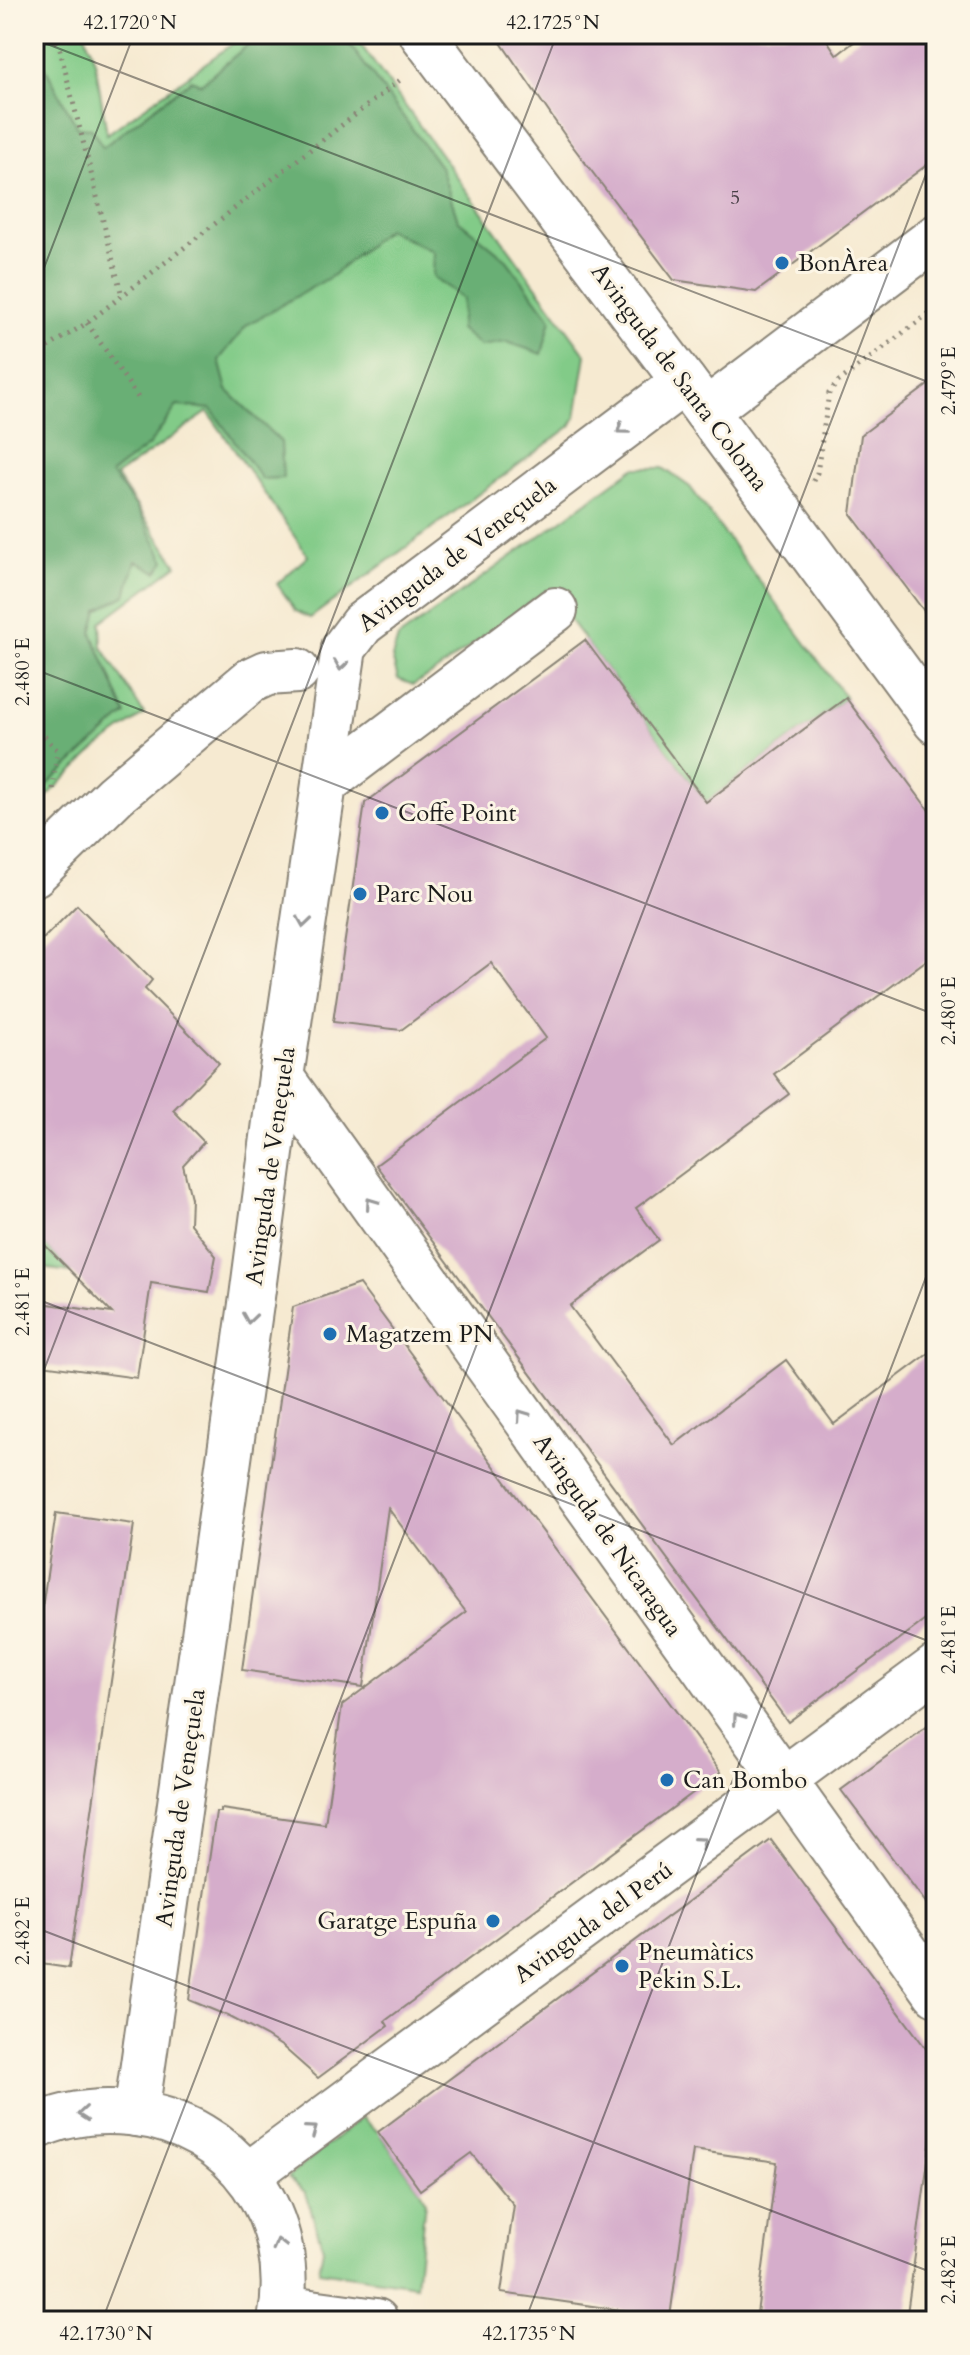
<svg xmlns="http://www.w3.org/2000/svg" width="970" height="2355" font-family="Cardo,serif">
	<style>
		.green { fill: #82cb88; stroke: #4f7452; stroke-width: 2 }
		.forest { fill: #69af74; stroke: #426648; stroke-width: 2 }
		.building { fill: #d5adcb }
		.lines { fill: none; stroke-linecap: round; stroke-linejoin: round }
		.minor-casing { stroke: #898376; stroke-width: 48 }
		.major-casing { stroke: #898376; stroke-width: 48 }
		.path { stroke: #898376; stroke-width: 5; stroke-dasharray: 2 6; stroke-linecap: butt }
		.minor { stroke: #fff; stroke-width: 44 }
		.major { stroke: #fff; stroke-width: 44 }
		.oneway { stroke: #999 }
		.ticks { fill: none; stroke: #1c1c1c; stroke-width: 2; stroke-opacity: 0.45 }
		.poi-dot { fill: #1f6fb2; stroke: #fcf5e5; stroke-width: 3 }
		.labels { text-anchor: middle; stroke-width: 6; stroke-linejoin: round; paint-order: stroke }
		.number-label { font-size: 20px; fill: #4a4048 }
		.poi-label { font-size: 24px; fill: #1c1c1c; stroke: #fcf5e5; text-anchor: start }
		.street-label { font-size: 24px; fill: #1c1c1c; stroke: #fcf5e5 }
		.neatline { fill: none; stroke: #1c1c1c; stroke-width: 3 }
		.ticks-label { font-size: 20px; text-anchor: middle; fill: #1c1c1c }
	</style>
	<rect width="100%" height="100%" fill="#fcf5e5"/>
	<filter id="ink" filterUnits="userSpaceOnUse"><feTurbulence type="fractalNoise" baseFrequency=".0125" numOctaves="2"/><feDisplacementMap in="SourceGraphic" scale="16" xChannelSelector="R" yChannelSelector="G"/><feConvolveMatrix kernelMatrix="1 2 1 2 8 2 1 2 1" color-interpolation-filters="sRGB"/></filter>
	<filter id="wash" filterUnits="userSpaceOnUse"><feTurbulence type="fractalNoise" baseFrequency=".006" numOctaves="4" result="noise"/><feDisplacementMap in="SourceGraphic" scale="32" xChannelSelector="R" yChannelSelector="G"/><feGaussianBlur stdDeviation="1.8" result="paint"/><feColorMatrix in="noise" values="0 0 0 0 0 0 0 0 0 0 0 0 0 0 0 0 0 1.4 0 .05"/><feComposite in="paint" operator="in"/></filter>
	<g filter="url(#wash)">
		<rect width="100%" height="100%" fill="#f6ead1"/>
		<!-- green -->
		<g class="green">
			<path d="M34,34H85L95,61L107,134L246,34H353L586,355L576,417L571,426L310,618L296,611L277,584L308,556L208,412L116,476L177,565L101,622L102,647L144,714L97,748L34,809Z"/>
			<path d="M634,468H663L690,487L846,698L706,802L547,590L434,673L413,685L398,679L392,657L398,638Z"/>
			<path d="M34,1234L72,1272L34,1267Z"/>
			<path d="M362,2117L378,2132L420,2190L425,2201L416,2285L319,2271L323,2249L306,2193L288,2177Z"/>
		</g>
		<!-- forest -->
		<path class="forest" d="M34,34H41V60L77,127L91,128L103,147L191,80L201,84L261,34H342L441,168L458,220L505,258L551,319L542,354L507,342L480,346L460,329L463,298L433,277L434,252L387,229L332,276L247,325L219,360L227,390L281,442L283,478L262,479L211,409L177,406L149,445L111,474L136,506L165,561L157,572L136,561L126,595L98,610L92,633L126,714L34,797Z"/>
		<g id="blocks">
			<!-- building -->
			<g class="building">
				<path d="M495,34H823L837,55L864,34H936V158L756,292L674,280L568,140Z"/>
				<path d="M936,379V627L851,514L861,435Z"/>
				<path d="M585,640L706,802L846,698L936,820V953L774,1074L789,1094L636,1208L659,1240L570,1306L674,1445L786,1360L834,1424L936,1348V1612L788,1722L376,1165L546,1038L491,963L401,1030L333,1022L365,803Z"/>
				<path d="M77,905L152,980L145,989L219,1063L173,1110L204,1142L183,1165L191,1198L190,1224L216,1256L209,1292L151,1283L137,1378L34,1364V1302L112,1313L34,1234V948Z"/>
				<path d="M359,1284L721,1772L385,2021L388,2026L318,2078L283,2047L266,2036L228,2016L189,2000L216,1812H221V1809L325,1824L342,1705L466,1612L388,1508L363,1687L242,1670L293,1307Z"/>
				<path d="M56,1513L134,1524L69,1968L34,1963V1663Z"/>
				<path d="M936,1720V1916L841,1790Z"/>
				<path d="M771,1840L936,2062V2102L906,2321H756L777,2162L693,2150L670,2317L501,2293L514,2205L471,2153L420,2190L378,2132Z"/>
			</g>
		</g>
	</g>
	<g filter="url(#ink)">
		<use href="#blocks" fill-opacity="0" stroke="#898376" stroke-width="2"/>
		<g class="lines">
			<defs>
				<g id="minor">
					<path d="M706,411L936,237"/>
					<path d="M324,784L555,610"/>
					<path d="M34,874L115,795L250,681L267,673L297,671"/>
					<path d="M281,1077L936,1993"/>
					<path d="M136,2114L252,1297L281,1077L344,648L362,624L684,382"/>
					<path d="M34,2128C64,2113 97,2110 130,2113C236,2124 300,2218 280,2321"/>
					<path d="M248,2175L936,1667"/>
					<path d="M282,2308L376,2321"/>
				</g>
				<path id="major" d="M422,34L706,411L936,722"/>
			</defs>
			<!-- minor casing -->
			<use href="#minor" class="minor-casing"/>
			<!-- major casing -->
			<use href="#major" class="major-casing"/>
			<!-- path -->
			<g class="path">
				<path d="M53,34L60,50L122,296"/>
				<path d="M87,323L141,402"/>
				<path d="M34,356L87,323L400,80"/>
				<path d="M813,481L817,473L829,393L838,382L936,308"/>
				<path d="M34,724L57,750L53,790"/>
			</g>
			<!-- minor -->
			<use href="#minor" class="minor"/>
			<!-- major -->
			<use href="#major" class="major"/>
		</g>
		<!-- one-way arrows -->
		<defs><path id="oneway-chevron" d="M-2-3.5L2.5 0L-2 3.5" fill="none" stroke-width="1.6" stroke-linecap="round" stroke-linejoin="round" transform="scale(2)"/></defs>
		<g class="oneway">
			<use href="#oneway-chevron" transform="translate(622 429) rotate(143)"/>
			<use href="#oneway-chevron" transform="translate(341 665) rotate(99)"/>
			<use href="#oneway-chevron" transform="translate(304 922) rotate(98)"/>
			<use href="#oneway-chevron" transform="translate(371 1203) rotate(-125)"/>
			<use href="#oneway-chevron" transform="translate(249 1318) rotate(98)"/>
			<use href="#oneway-chevron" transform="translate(522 1415) rotate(-125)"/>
			<use href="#oneway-chevron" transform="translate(738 1718) rotate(-125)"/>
			<use href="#oneway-chevron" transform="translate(701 1842) rotate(-36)"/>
			<use href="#oneway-chevron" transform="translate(83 2114) rotate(175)"/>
			<use href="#oneway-chevron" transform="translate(312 2130) rotate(-36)"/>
			<use href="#oneway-chevron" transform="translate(279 2244) rotate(-104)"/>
		</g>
	</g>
	<!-- ticks -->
	<path class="ticks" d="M34,39L936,385M34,294L134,34M34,669L936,1015M34,1298L936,1644M34,1396L557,34M34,1927L936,2274M102,2321L936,148M525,2321L936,1251"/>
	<!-- markers -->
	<g class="poi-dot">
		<circle cx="782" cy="263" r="8"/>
		<circle cx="382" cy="813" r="8"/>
		<circle cx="360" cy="894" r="8"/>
		<circle cx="330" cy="1334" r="8"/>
		<circle cx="667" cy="1780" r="8"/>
		<circle cx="493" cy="1921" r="8"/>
		<circle cx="622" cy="1966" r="8"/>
	</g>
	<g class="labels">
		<!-- number labels -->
		<g class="number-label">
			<text x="735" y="204">5</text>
		</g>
		<!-- poi labels -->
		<g class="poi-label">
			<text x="798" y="271">BonÀrea</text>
			<text x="398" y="821">Coffe Point</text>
			<text x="376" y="902">Parc Nou</text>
			<text x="346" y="1342">Magatzem PN</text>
			<text x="683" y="1788">Can Bombo</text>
			<text x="477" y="1929" text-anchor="end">Garatge Espuña</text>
			<text x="638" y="1960">Pneumàtics<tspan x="638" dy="28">Pekin S.L.</tspan></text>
		</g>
		<!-- street labels -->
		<g class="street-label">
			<text transform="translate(680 377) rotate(53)" y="8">Avinguda de Santa Coloma</text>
			<text transform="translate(457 554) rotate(-37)" y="8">Avinguda de Veneçuela</text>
			<text transform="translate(270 1166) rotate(-82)" y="8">Avinguda de Veneçuela</text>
			<text transform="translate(608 1535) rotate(55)" y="8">Avinguda de Nicaragua</text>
			<text transform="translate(180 1808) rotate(-82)" y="8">Avinguda de Veneçuela</text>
			<text transform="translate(593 1922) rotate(-36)" y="8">Avinguda del Perú</text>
		</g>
	</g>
	<!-- margin -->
	<rect width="970" height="2355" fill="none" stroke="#fcf5e5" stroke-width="88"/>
	<rect x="44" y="44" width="882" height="2267" class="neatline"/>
	<g class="ticks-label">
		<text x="130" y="29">42.1720°N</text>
		<text x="553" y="29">42.1725°N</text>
		<text transform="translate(948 381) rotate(-90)" y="7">2.479°E</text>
		<text transform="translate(22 672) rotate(-90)" y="7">2.480°E</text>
		<text transform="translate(948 1011) rotate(-90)" y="7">2.480°E</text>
		<text transform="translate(22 1302) rotate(-90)" y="7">2.481°E</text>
		<text transform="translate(948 1640) rotate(-90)" y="7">2.481°E</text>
		<text transform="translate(22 1931) rotate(-90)" y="7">2.482°E</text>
		<text transform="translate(948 2270) rotate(-90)" y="7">2.482°E</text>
		<text x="106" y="2340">42.1730°N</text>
		<text x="529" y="2340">42.1735°N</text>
	</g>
</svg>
